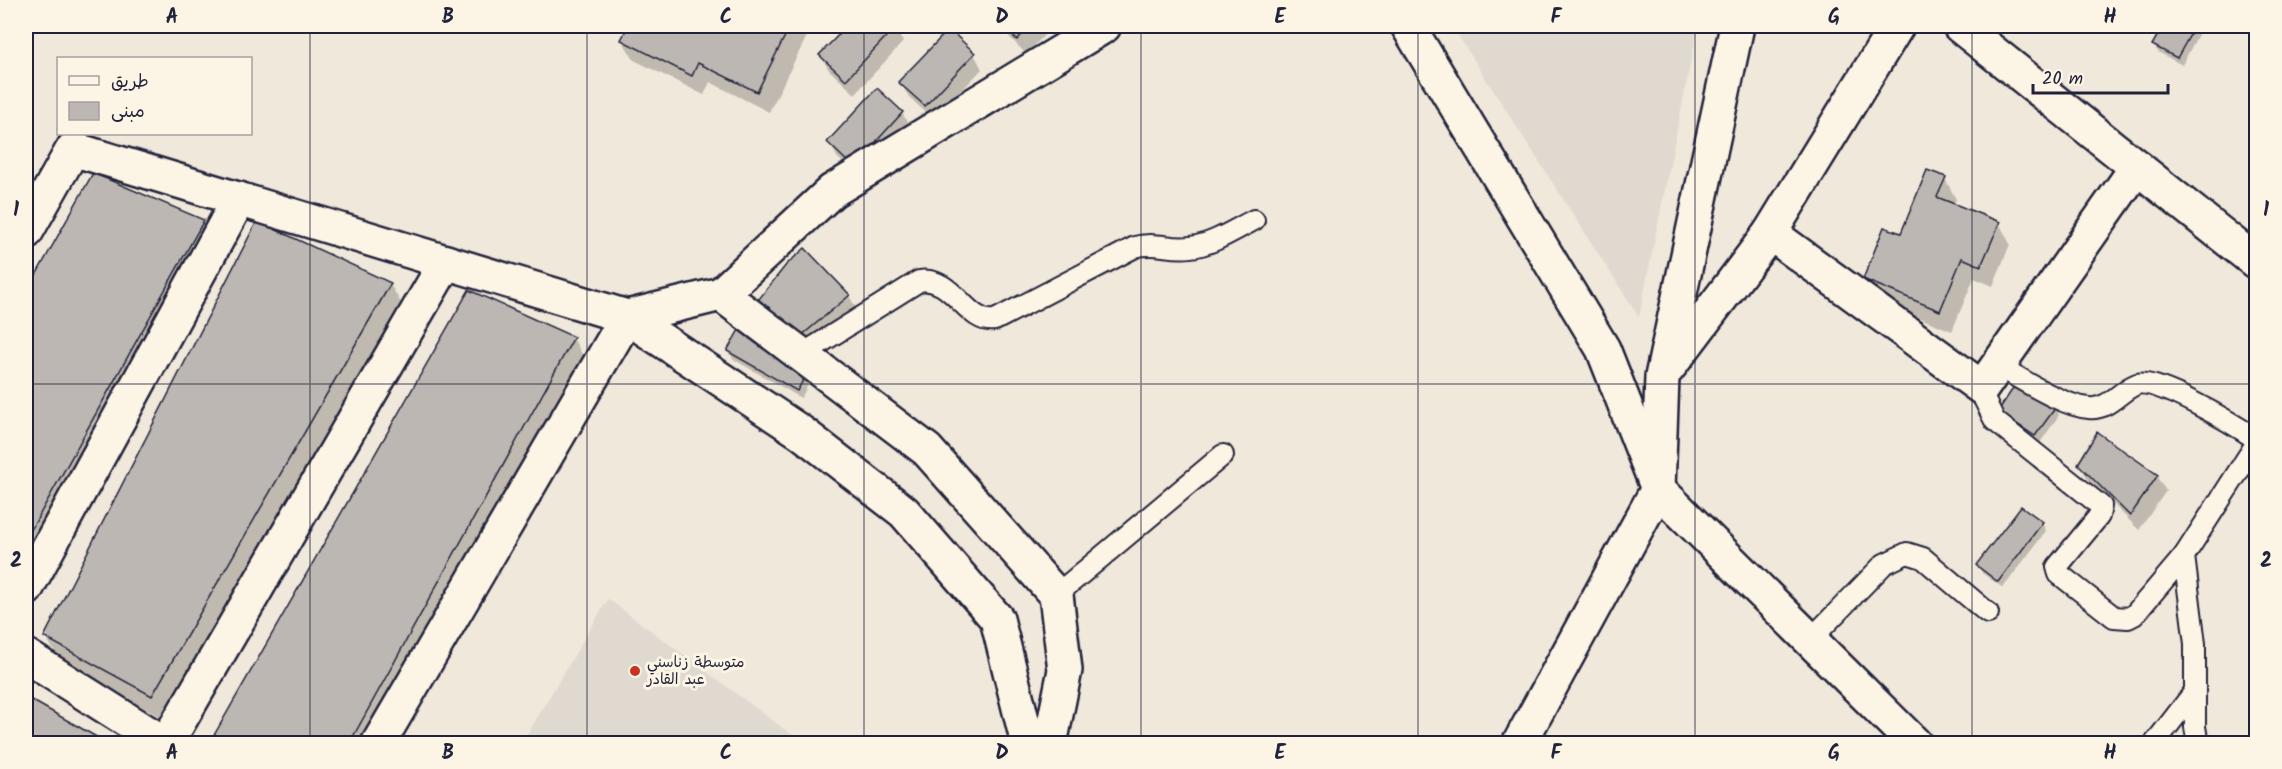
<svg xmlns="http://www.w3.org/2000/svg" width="2282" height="769" font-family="Kalam,'Playpen Sans Arabic',sans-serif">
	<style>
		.built { fill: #e0d9cf }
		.shadow { fill: #0003 }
		.building { fill: #bcb7b3; stroke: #22223b; stroke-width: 1.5 }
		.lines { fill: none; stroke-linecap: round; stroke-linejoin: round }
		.service-casing { stroke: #22223b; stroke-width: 24 }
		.minor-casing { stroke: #22223b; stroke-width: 38 }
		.service { stroke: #fcf5e5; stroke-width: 20 }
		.minor { stroke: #fcf5e5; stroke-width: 33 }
		.grid { fill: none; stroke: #22223b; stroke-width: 1.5; stroke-opacity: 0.55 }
		.poi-dot { fill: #c8321e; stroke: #fcf5e5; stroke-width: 2 }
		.labels { text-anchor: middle; stroke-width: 6; stroke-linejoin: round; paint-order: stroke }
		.poi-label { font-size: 15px; fill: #22223b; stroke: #fcf5e5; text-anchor: start }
		.neatline { fill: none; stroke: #22223b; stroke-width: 2 }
		.grid-label { font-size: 20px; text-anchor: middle; font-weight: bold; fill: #22223b }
	</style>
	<rect width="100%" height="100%" fill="#efe8db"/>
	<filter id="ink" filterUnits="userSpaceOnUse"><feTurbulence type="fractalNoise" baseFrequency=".0167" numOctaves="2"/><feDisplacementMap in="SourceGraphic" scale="12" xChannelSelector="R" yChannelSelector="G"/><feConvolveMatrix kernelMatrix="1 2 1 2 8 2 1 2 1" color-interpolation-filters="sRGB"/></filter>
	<g filter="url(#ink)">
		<!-- built -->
		<g class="built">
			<path d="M1452,26H1698L1639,317Z"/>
			<path d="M608,599L803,743H522Z"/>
		</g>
		<!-- shadow -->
		<g class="shadow">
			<path d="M630,26H812L769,112L710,82L704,95L634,60L622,40Z"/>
			<path d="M849,26H893L903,42L855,94L829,70L821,56Z"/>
			<path d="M999,26H1053L1026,54Z"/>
			<path d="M2165,26L2202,27L2182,65L2158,52L2154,45Z"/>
			<path d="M974,54L982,69L934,120L909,97L900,82Z"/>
			<path d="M877,90L902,113L911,128L862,181L837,157L829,142Z"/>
			<path d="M94,175L203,221L217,245L26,588V296Z"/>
			<path d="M1945,179L1956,199L1954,205L1999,223L2010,244L1993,286L1974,278L1952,331L1876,300L1864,279L1902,235Z"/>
			<path d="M804,250L849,296L858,311L804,355L761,324Z"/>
			<path d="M390,284L404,308L166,720L60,661L46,637Z"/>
			<path d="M573,338L587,363L376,744H211Z"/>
			<path d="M729,351L813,376L801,398L733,359Z"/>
			<path d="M2014,389L2055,408L2059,415L2040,443L2004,419L2000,411Z"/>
			<path d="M2097,434L2157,477L2166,491L2139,530L2088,479L2080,464Z"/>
			<path d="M2021,508L2042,523L2046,531L2003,588L1982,573L1978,565Z"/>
			<path d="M26,699L106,744H26Z"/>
		</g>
		<!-- building -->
		<g class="building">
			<path d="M628,26H790L757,92L698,63L692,76L621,40Z"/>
			<path d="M847,26H896L846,80L819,55Z"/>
			<path d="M1002,26H1030L1017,40Z"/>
			<path d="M2163,26H2195L2177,58L2152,45Z"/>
			<path d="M949,29L975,53L925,106L898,82Z"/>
			<path d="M877,88L903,112L853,167L827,142Z"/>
			<path d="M1927,170L1946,177L1937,197L2000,222L1981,266L1962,258L1940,311L1863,279L1884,227L1901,233Z"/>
			<path d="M93,173L204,220L26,539V293Z"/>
			<path d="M257,221L391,283L152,696L44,637Z"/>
			<path d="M805,248L850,295L795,341L751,309L786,265Z"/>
			<path d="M469,290L574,337L349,744H209Z"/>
			<path d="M740,328L810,368L797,391L727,351Z"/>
			<path d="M2014,387L2056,407L2035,436L1998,411Z"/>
			<path d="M2097,432L2158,475L2130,516L2078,464Z"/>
			<path d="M2021,506L2043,522L1998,582L1976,565Z"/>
			<path d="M26,697L109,744H26Z"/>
		</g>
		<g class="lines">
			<defs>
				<g id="service">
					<path d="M801,355L919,281C953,275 967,325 995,320L1135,247C1154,241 1171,250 1190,247C1212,245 1234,230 1254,220"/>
					<path d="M1998,366C2022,379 2062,406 2089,408C2109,410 2120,390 2137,384C2158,378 2237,426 2256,439"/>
					<path d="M1982,388L1984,399L1995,421L2101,506L2099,516L2057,567L2059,574L2114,617L2128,618L2134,615L2184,556"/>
					<path d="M1056,595L1223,455"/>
					<path d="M1810,640L1884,564L1907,553L1923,558L1988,613"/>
					<path d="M2154,744L2195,691"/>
					<path d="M2198,744L2195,727V644L2184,556L2256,444"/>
				</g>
				<g id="minor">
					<path d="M1408,26L1603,349L1658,489L1915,744"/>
					<path d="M1960,26L2256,262"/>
					<path d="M26,232L73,149L627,317L802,433L904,512L997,619L1028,744"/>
					<path d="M1770,233L1982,388L2137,167"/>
					<path d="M721,294L927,450L1056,595L1065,670L1050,744"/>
					<path d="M1668,368L1770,233L1897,26"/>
					<path d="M26,589L239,199"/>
					<path d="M26,656L165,744"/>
					<path d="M166,744L446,262"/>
					<path d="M378,744L627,317L721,294L832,191L1104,26"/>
					<path d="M1519,744L1658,489L1662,377L1737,26"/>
				</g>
			</defs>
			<!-- service casing -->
			<use href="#service" class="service-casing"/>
			<!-- minor casing -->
			<use href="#minor" class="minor-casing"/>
			<!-- service -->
			<use href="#service" class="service"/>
			<!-- minor -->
			<use href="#minor" class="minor"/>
		</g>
	</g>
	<!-- grid -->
	<path class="grid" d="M310,26V744M587,26V744M864,26V744M1141,26V744M1418,26V744M1695,26V744M1972,26V744M26,384H2256"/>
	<!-- markers -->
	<circle class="poi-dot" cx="635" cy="671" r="6"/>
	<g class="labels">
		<!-- poi labels -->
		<g class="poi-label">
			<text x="647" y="667">متوسطة زناسني<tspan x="647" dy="17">عبد القادر</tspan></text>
		</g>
	</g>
	<!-- margin -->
	<rect width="2282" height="769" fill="none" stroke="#fcf5e5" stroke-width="66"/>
	<!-- legend -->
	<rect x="57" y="57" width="195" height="78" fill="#fcf5e5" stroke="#a5a1a1" stroke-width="1.5"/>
	<rect x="69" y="76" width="30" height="9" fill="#fcf5e5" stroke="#a5a1a1" stroke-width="1.5"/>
	<text x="111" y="87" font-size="18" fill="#22223b">طريق</text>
	<rect x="69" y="102" width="30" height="18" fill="#bcb7b3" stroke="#a5a1a1" stroke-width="1.5"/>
	<text x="111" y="117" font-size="18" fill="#22223b">مبنى</text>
	<!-- scale -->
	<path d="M2033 84v9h135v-9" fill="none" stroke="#22223b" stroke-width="3"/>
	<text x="2042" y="84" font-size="18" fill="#22223b" stroke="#fcf5e5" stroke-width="4.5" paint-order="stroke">20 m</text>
	<rect x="33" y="33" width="2216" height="703" class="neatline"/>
	<g class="grid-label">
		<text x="172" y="23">A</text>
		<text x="448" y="23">B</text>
		<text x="726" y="23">C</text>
		<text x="1002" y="23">D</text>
		<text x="1280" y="23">E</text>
		<text x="1556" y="23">F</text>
		<text x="1834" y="23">G</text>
		<text x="2110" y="23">H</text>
		<text x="16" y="216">1</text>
		<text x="2266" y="216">1</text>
		<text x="16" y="567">2</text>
		<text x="2266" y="567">2</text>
		<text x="172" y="759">A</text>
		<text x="448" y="759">B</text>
		<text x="726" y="759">C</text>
		<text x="1002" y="759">D</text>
		<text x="1280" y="759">E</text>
		<text x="1556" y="759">F</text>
		<text x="1834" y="759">G</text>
		<text x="2110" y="759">H</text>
	</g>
</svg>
